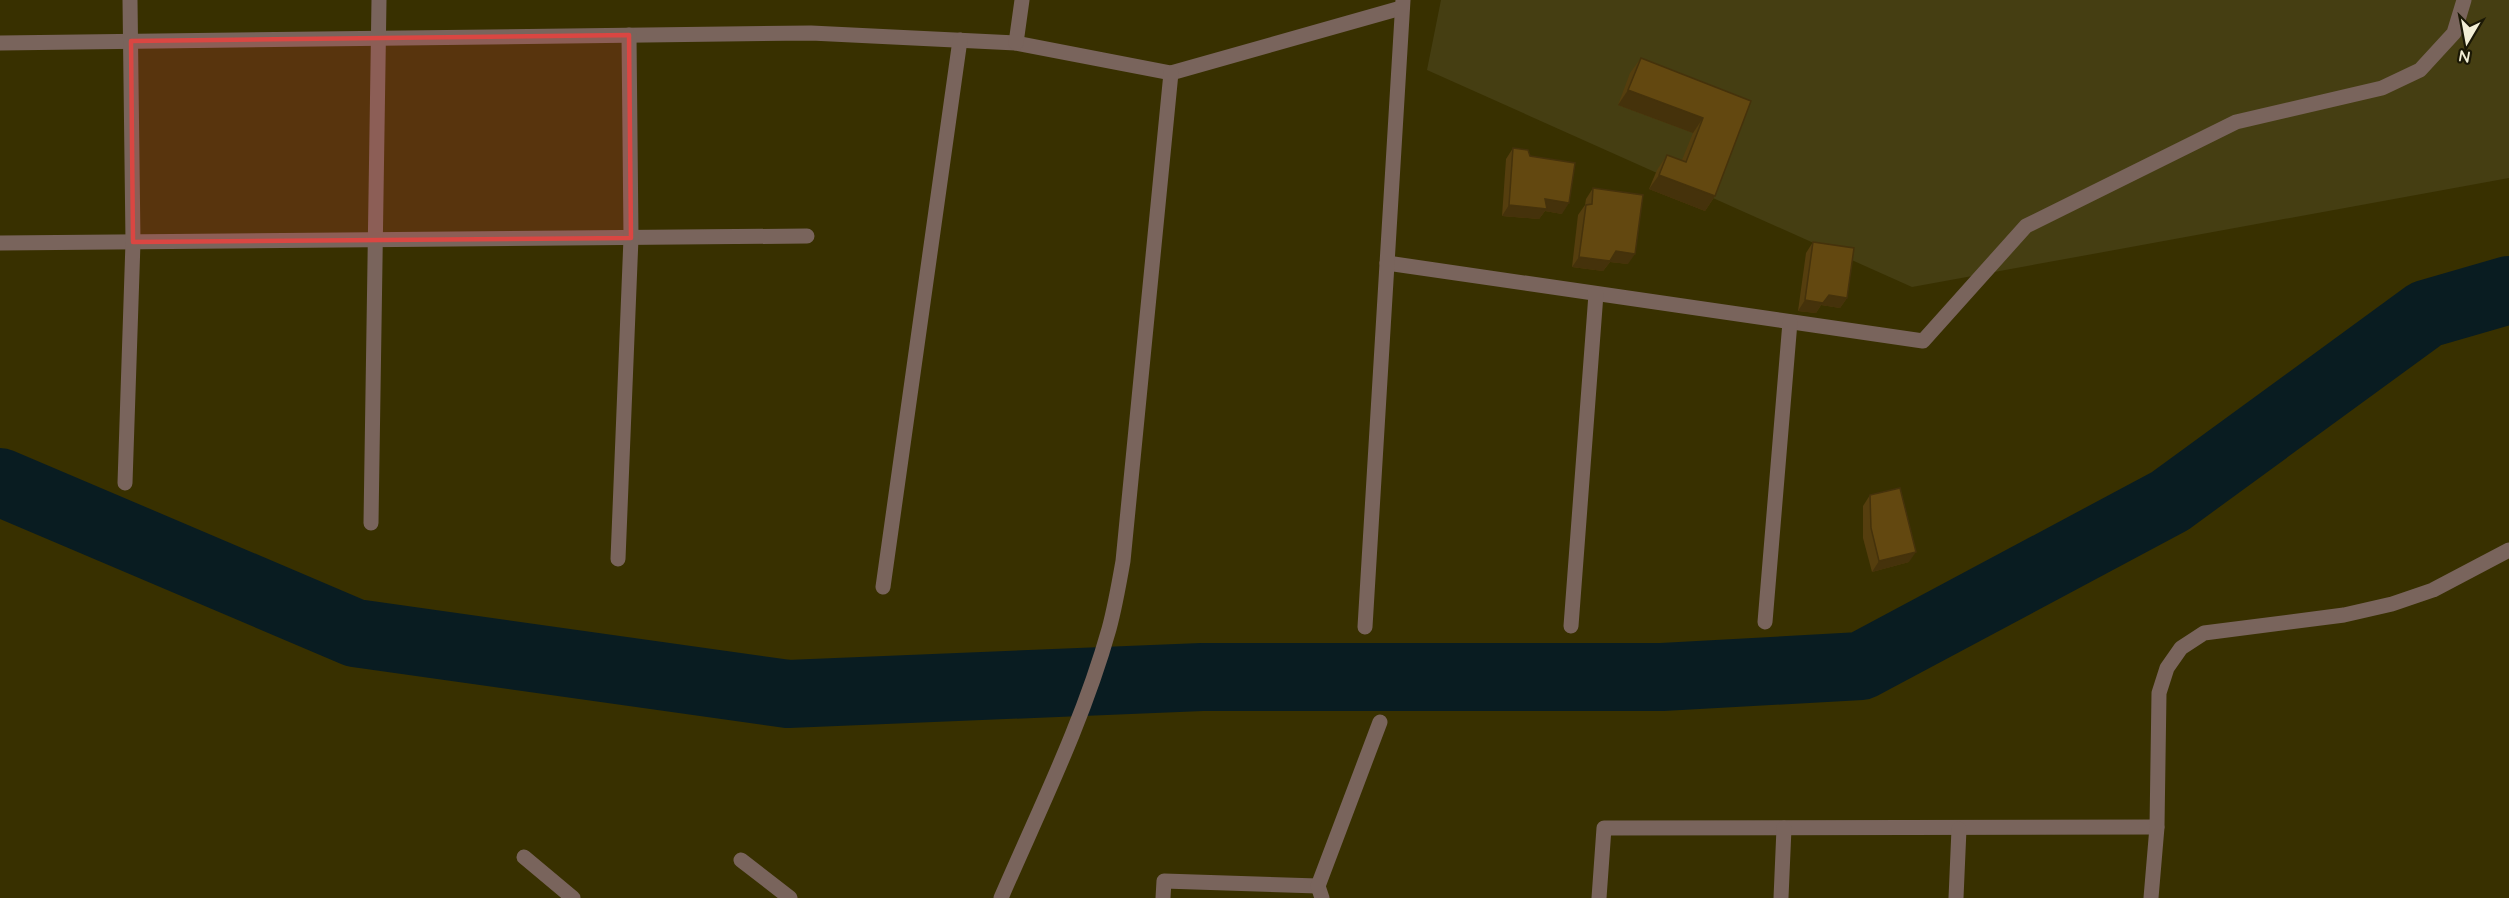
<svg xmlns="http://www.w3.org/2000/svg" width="2509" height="898" font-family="Quicksand,sans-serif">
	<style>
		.built { fill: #453e12 }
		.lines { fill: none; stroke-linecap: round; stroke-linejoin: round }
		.river { stroke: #091c21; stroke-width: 68 }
		.minor { stroke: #79645c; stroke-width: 15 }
		.wall { fill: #553e0e }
		.shaded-wall { fill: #45320b }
		.building { fill: #634810; stroke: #45320b; stroke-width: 1.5 }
		.marked { fill: #da4642; fill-opacity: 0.2; stroke: #da4642; stroke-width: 4.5; stroke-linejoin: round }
	</style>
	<rect width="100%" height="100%" fill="#383000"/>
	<!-- built -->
	<path class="built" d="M1441,0H2509V178L1912,287L1427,70Z"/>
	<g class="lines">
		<!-- river -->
		<path class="river" d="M0,482L355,633L788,694L1202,677H1662L1861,666L2170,501L2426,314L2509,290"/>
		<!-- minor -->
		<g class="minor">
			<path d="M0,43L811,33L1016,43L1171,73L1401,8"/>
			<path d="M1016,43L1022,0"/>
			<path d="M0,243L807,236"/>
			<path d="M1387,263L1923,341L2026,226L2236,122L2382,88L2420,70L2454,33L2464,0"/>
			<path d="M125,483L133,242L130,0"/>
			<path d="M371,523L379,0"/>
			<path d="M618,559L631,238L629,35"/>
			<path d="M883,587L960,40"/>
			<path d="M1765,622L1790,322"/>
			<path d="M1571,626L1596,294"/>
			<path d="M1365,627L1403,0"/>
			<path d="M524,857L573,898"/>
			<path d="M741,860L790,898"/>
			<path d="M1001,898C1039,810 1083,722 1109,629C1115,607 1119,584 1123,561L1171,73"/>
			<path d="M1163,898L1164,881L1318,886"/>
			<path d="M1322,898L1318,886L1380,722"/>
			<path d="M1599,898L1604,828L2157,827"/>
			<path d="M1781,898L1784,828"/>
			<path d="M1956,898L1959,829"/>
			<path d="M2151,898L2157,827L2159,693L2167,668L2181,648L2204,633L2344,615L2392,604L2433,590L2509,550"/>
		</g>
	</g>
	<!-- wall -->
	<g class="wall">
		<path d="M1641,58L1751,101L1715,196L1705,211L1649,189L1657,170L1667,155L1682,160L1693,133L1618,105L1630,73Z"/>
		<path d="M1513,148L1530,156L1562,214L1545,211L1539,219L1502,216L1506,159Z"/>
		<path d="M1593,188L1628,264L1610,262L1603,271L1572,267L1578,215L1585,205L1586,199Z"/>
		<path d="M1813,242L1847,298L1840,308L1821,305L1816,313L1798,311L1806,253Z"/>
		<path d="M1870,495L1909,562L1872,572L1863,538V506Z"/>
	</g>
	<!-- shaded-wall -->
	<g class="shaded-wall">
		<path d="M1628,90L1703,118L1693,133L1618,105Z"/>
		<path d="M1659,175L1715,196L1705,211L1649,189Z"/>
		<path d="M1545,199L1569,203L1562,214L1545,211L1539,219L1502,216L1509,205Z"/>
		<path d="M1616,251L1635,254L1628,264L1610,262L1603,271L1572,267L1579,257Z"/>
		<path d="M1829,295L1847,298L1840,308L1821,305L1816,313L1798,311L1805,300Z"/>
		<path d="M1916,552L1909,562L1872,572L1879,561Z"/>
	</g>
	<!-- building -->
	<g class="building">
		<path d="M1641,58L1751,101L1715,196L1659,175L1667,155L1686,162L1703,118L1628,90Z"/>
		<path d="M1513,148L1528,150L1530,156L1575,163L1569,203L1545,199L1547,209L1509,205Z"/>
		<path d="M1593,188L1643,195L1635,254L1616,251L1610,261L1579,257L1586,205L1592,204Z"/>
		<path d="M1813,242L1854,248L1847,298L1829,295L1823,303L1805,300Z"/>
		<path d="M1900,488L1916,552L1879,561L1871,528L1870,495Z"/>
	</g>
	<!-- marked area -->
	<path class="marked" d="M629,35L631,238L133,242L131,41Z"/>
	<!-- north arrow -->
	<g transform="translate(2467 42) rotate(190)" stroke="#1b1805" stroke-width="4.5" paint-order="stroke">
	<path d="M0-4.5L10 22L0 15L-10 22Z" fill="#f3efd6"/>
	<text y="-9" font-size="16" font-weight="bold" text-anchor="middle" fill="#f3efd6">N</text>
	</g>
</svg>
